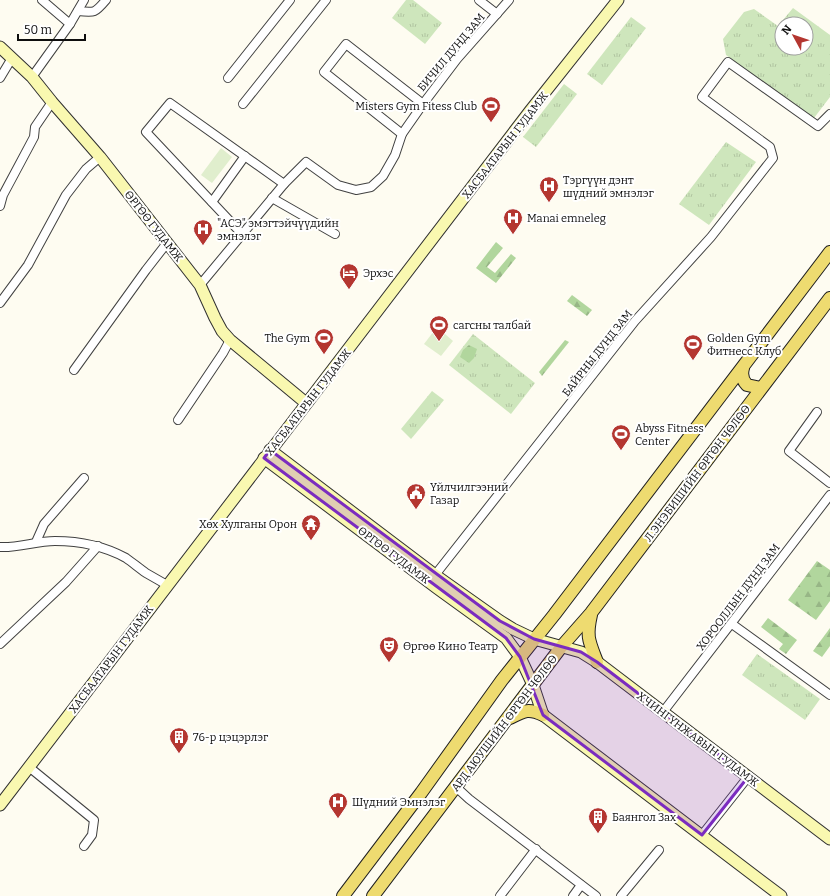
<svg xmlns="http://www.w3.org/2000/svg" width="830" height="896" font-family="Bitter,serif">
	<style>
		.grass { fill: url(#grass-tufts); fill-rule: evenodd }
		.forest { fill: url(#forest-firs) }
		.pitch { fill: #e0eecd }
		.lines { fill: none; stroke-linecap: round; stroke-linejoin: round }
		.street-casing { stroke: #414141; stroke-width: 10 }
		.secondary-casing { stroke: #303030; stroke-width: 13 }
		.primary-casing { stroke: #1f1f1f; stroke-width: 14 }
		.street { stroke: #fff; stroke-width: 8 }
		.secondary { stroke: #f9f8b0; stroke-width: 11 }
		.primary { stroke: #eedb70; stroke-width: 12 }
		.marked { fill: #7b2cbf; fill-opacity: 0.2; stroke: #7b2cbf; stroke-width: 3; stroke-linejoin: round }
		.labels { text-anchor: middle; stroke-width: 4; stroke-linejoin: round; paint-order: stroke }
		.street-label { font-size: 11px; fill: #0e0e0e; stroke: #fff }
		.poi-label { font-size: 11px; fill: #0e0e0e; stroke: #fff; text-anchor: start }
	</style>
	<defs>
		<pattern id="grass-tufts" width="24" height="20" patternUnits="userSpaceOnUse"><rect width="24" height="20" fill="#cee6bc"/><path d="M3 7l-1-3M5 7V3M7 7l1-3M15 17l-1-3M17 17v-4M19 17l1-3" fill="none" stroke="#b0c4a0"/></pattern>
		<pattern id="forest-firs" width="22" height="20" patternUnits="userSpaceOnUse"><rect width="22" height="20" fill="#b1d69d"/><path d="M5 1l3.5 6h-7zM16 11l3.5 6h-7z" fill="#97b686"/></pattern>
	</defs>
	<rect width="100%" height="100%" fill="#fefcf1"/>
	<!-- grass -->
	<g class="grass">
		<path d="M406,0H413L442,23L425,44L392,18Z"/>
		<path d="M793,8L830,35V97L814,118L726,55L723,39L744,12L754,9L778,26ZM782,24H806V48H782Z"/>
		<path d="M631,17L646,28L602,85L587,74Z"/>
		<path d="M564,84L577,94L536,147L523,137Z"/>
		<path d="M726,142L756,162L709,225L679,204Z"/>
		<path d="M473,334L535,383L511,414L449,365Z"/>
		<path d="M432,391L444,400L411,439L401,429Z"/>
		<path d="M757,654L820,699L805,720L742,675Z"/>
	</g>
	<!-- forest -->
	<g class="forest">
		<path d="M496,242L503,248L487,267L495,273L511,254L516,258L496,283L476,268Z"/>
		<path d="M572,295L592,310L587,316L567,301Z"/>
		<path d="M565,340L569,342L542,376L539,372Z"/>
		<path d="M469,345L477,349L474,358L469,363L460,357L463,350Z"/>
		<path d="M817,561L830,570V601L816,620L788,600Z"/>
		<path d="M768,618L797,640L786,654L779,649L783,644L761,627Z"/>
		<path d="M830,628V646L822,657L813,651Z"/>
	</g>
	<!-- pitch -->
	<g class="pitch">
		<path d="M221,148L232,157L212,183L201,175Z"/>
		<path d="M437,327L453,341L441,356L424,344Z"/>
	</g>
	<g class="lines">
		<defs>
			<g id="street">
				<path d="M42,0L70,24"/>
				<path d="M479,0L497,14"/>
				<path d="M78,11C95,13 95,13 106,0"/>
				<path d="M32,77L70,24L84,0"/>
				<path d="M0,78L12,58"/>
				<path d="M228,78L290,0"/>
				<path d="M243,104L326,0"/>
				<path d="M402,134L324,72L346,44L423,104"/>
				<path d="M272,198L335,234"/>
				<path d="M212,202L245,156"/>
				<path d="M0,206L3,195L34,137L35,127L52,102"/>
				<path d="M242,234L146,132L170,103L284,184"/>
				<path d="M200,285L284,184L306,162L338,185L356,190L371,187L383,176L395,155L402,134L423,104L457,59L509,0"/>
				<path d="M0,303L28,265L66,195L86,169L100,157"/>
				<path d="M74,370L146,270L167,243"/>
				<path d="M817,412L789,451L830,483"/>
				<path d="M178,420L223,353L230,340"/>
				<path d="M36,542L44,524L84,478"/>
				<path d="M0,547C19,548 36,541 55,541C80,541 104,546 126,558C133,563 139,568 146,573C153,577 160,581 167,585"/>
				<path d="M435,575L635,321L711,237L773,158L770,147L702,97L728,62L818,126L830,114"/>
				<path d="M732,624L830,695"/>
				<path d="M0,644L66,582L98,546"/>
				<path d="M663,712L830,495"/>
				<path d="M29,767L94,820L92,835L84,846"/>
				<path d="M456,787L469,799L596,896"/>
				<path d="M702,835L748,777"/>
				<path d="M500,896L536,849"/>
				<path d="M573,896L581,885"/>
				<path d="M621,896L659,850"/>
			</g>
			<g id="secondary">
				<path d="M0,47L32,77L52,102L100,157L200,285L215,318L222,331L230,340L306,403"/>
				<path d="M270,450L435,575L500,621L513,629L534,639L581,652L597,662L830,839"/>
				<path d="M264,458L437,588L506,638L520,657L533,685L543,715L781,896"/>
				<path d="M0,805L530,111L618,0"/>
			</g>
			<g id="primary">
				<path d="M743,368C741,375 742,380 747,385L761,388"/>
				<path d="M591,615C586,637 589,641 597,662"/>
				<path d="M510,718C524,711 528,708 543,715"/>
				<path d="M343,896L421,793L502,680L554,615L830,252"/>
				<path d="M373,896L562,646L591,613L830,298"/>
			</g>
		</defs>
		<!-- street casing -->
		<use href="#street" class="street-casing"/>
		<!-- secondary casing -->
		<use href="#secondary" class="secondary-casing"/>
		<!-- primary casing -->
		<use href="#primary" class="primary-casing"/>
		<!-- street -->
		<use href="#street" class="street"/>
		<!-- secondary -->
		<use href="#secondary" class="secondary"/>
		<!-- primary -->
		<use href="#primary" class="primary"/>
	</g>
	<!-- marked area -->
	<path class="marked" d="M270,450L500,621L534,639L581,652L597,662L748,777L702,835L543,715L520,657L506,638L264,458Z"/>
	<!-- icons -->
	<defs>
		<symbol id="stadium-pin" viewBox="-11 -11 22 30"><path d="M0 17L-7.5 6A9.5 9.5 0 1 1 7.5 6Z" fill="#b43630" stroke="#fff"/><path d="M0-5a6.5 5 0 1 0 0 10a6.5 5 0 1 0 0-10ZM-3.5-1.8h7v3.6h-7Z" fill="#fff"/></symbol>
		<symbol id="hospital-pin" viewBox="-11 -11 22 30"><path d="M0 17L-7.5 6A9.5 9.5 0 1 1 7.5 6Z" fill="#b43630" stroke="#fff"/><path d="M-5-5h3v3.5h4V-5h3V5h-3V1.5h-4V5h-3Z" fill="#fff"/></symbol>
		<symbol id="hotel-pin" viewBox="-11 -11 22 30"><path d="M0 17L-7.5 6A9.5 9.5 0 1 1 7.5 6Z" fill="#b43630" stroke="#fff"/><path d="M-6-4.5h1.5V1H6V5H4.5V3h-9V5H-6ZM-4 0a1.8 1.8 0 1 1 3.6 0ZM.5 0V-2.5h3Q6-2.5 6 0Z" fill="#fff"/></symbol>
		<symbol id="civic-pin" viewBox="-11 -11 22 30"><path d="M0 17L-7.5 6A9.5 9.5 0 1 1 7.5 6Z" fill="#b43630" stroke="#fff"/><path d="M-.6-6.5H3V-4.5H.6V-3L4-1V1h2V6H-6V1h2V-1L-.6-3ZM-1.2 2.5V6h2.4V2.5Z" fill="#fff"/></symbol>
		<symbol id="temple-pin" viewBox="-11 -11 22 30"><path d="M0 17L-7.5 6A9.5 9.5 0 1 1 7.5 6Z" fill="#b43630" stroke="#fff"/><path d="M0-6L5-2H3V0L6.5 2.5H4V6H1.5V3h-3V6H-4V2.5H-6.5L-3 0V-2H-5Z" fill="#fff"/></symbol>
		<symbol id="theatre-pin" viewBox="-11 -11 22 30"><path d="M0 17L-7.5 6A9.5 9.5 0 1 1 7.5 6Z" fill="#b43630" stroke="#fff"/><path d="M-5-5.5Q0-4 5-5.5V0Q5 5 0 6Q-5 5-5 0ZM-3.3-2.5H-1v1.5H-3.3ZM1-2.5H3.3v1.5H1ZM-2.8 1Q0 5.5 2.8 1Z" fill="#fff"/></symbol>
		<symbol id="building-pin" viewBox="-11 -11 22 30"><path d="M0 17L-7.5 6A9.5 9.5 0 1 1 7.5 6Z" fill="#b43630" stroke="#fff"/><path d="M-4-6H4V6H1V3H-1V6H-4ZM-2.5-4.3h1.7v1.8h-1.7ZM.8-4.3h1.7v1.8H.8ZM-2.5-1h1.7V.8h-1.7ZM.8-1h1.7V.8H.8Z" fill="#fff"/></symbol>
	</defs>
	<g fill-rule="evenodd">
		<use href="#stadium-pin" x="480" y="95" width="22" height="30"/>
		<use href="#hospital-pin" x="538" y="175" width="22" height="30"/>
		<use href="#hospital-pin" x="502" y="207" width="22" height="30"/>
		<use href="#hospital-pin" x="192" y="218" width="22" height="30"/>
		<use href="#hotel-pin" x="338" y="262" width="22" height="30"/>
		<use href="#stadium-pin" x="428" y="314" width="22" height="30"/>
		<use href="#stadium-pin" x="313" y="327" width="22" height="30"/>
		<use href="#stadium-pin" x="682" y="333" width="22" height="30"/>
		<use href="#stadium-pin" x="610" y="423" width="22" height="30"/>
		<use href="#civic-pin" x="405" y="482" width="22" height="30"/>
		<use href="#temple-pin" x="300" y="513" width="22" height="30"/>
		<use href="#theatre-pin" x="378" y="635" width="22" height="30"/>
		<use href="#building-pin" x="168" y="726" width="22" height="30"/>
		<use href="#hospital-pin" x="327" y="791" width="22" height="30"/>
		<use href="#building-pin" x="587" y="806" width="22" height="30"/>
	</g>
	<g class="labels">
		<!-- street labels -->
		<g class="street-label">
			<text transform="translate(451 52) rotate(-50)" y="4">БИЧИЛ ДУНД ЗАМ</text>
			<text transform="translate(505 145) rotate(-52)" y="4">ХАСБААТАРЫН ГУДАМЖ</text>
			<text transform="translate(154 226) rotate(52)" y="4">ӨРГӨӨ ГУДАМЖ</text>
			<text transform="translate(597 353) rotate(-52)" y="4">БАЙРНЫ ДУНД ЗАМ</text>
			<text transform="translate(308 402) rotate(-52)" y="4">ХАСБААТАРЫН ГУДАМЖ</text>
			<text transform="translate(697 473) rotate(-53)" y="4">Л.ЭНЭБИШИЙН ӨРГӨН ЧӨЛӨӨ</text>
			<text transform="translate(394 555) rotate(37)" y="4">ӨРГӨӨ ГУДАМЖ</text>
			<text transform="translate(738 597) rotate(-53)" y="4">ХОРООЛЛЫН ДУНД ЗАМ</text>
			<text transform="translate(111 659) rotate(-53)" y="4">ХАСБААТАРЫН ГУДАМЖ</text>
			<text transform="translate(504 723) rotate(-53)" y="4">АРД АЮУШИЙН ӨРГӨН ЧӨЛӨӨ</text>
			<text transform="translate(698 739) rotate(37)" y="4">Х.ЧИНГҮНЖАВЫН ГУДАМЖ</text>
		</g>
		<!-- poi labels -->
		<g class="poi-label">
			<text x="477" y="110" text-anchor="end">Misters Gym Fitess Club</text>
			<text x="563" y="184">Тэргүүн дэнт<tspan x="563" dy="13">шүдний эмнэлэг</tspan></text>
			<text x="527" y="222">Manai emneleg</text>
			<text x="217" y="227">"АСЭ" эмэгтэйчүүдийн<tspan x="217" dy="13">эмнэлэг</tspan></text>
			<text x="363" y="277">Эрхэс</text>
			<text x="453" y="329">сагсны талбай</text>
			<text x="310" y="342" text-anchor="end">The Gym</text>
			<text x="707" y="342">Golden Gym<tspan x="707" dy="13">Фитнесс Клуб</tspan></text>
			<text x="635" y="432">Abyss Fitness<tspan x="635" dy="13">Center</tspan></text>
			<text x="430" y="491">Үйлчилгээний<tspan x="430" dy="13">Газар</tspan></text>
			<text x="297" y="528" text-anchor="end">Хөх Хулганы Орон</text>
			<text x="403" y="650">Өргөө Кино Театр</text>
			<text x="193" y="741">76-р цэцэрлэг</text>
			<text x="352" y="806">Шүдний Эмнэлэг</text>
			<text x="612" y="821">Баянгол Зах</text>
		</g>
	</g>
	<!-- north arrow -->
	<g transform="translate(794 36) rotate(310)"><circle r="19" fill="#ffffff" stroke="#9f9f9f"/>
	<path d="M0-3L7 15L0 10L-7 15Z" fill="#b43630"/>
	<text y="-6" font-size="11" font-weight="bold" text-anchor="middle" fill="#0e0e0e">N</text>
	</g>
	<!-- scale -->
	<path d="M18 34v6h67v-6" fill="none" stroke="#0e0e0e" stroke-width="2"/>
	<text x="24" y="34" font-size="12" fill="#0e0e0e" stroke="#ffffff" stroke-width="3" paint-order="stroke">50 m</text>
</svg>
